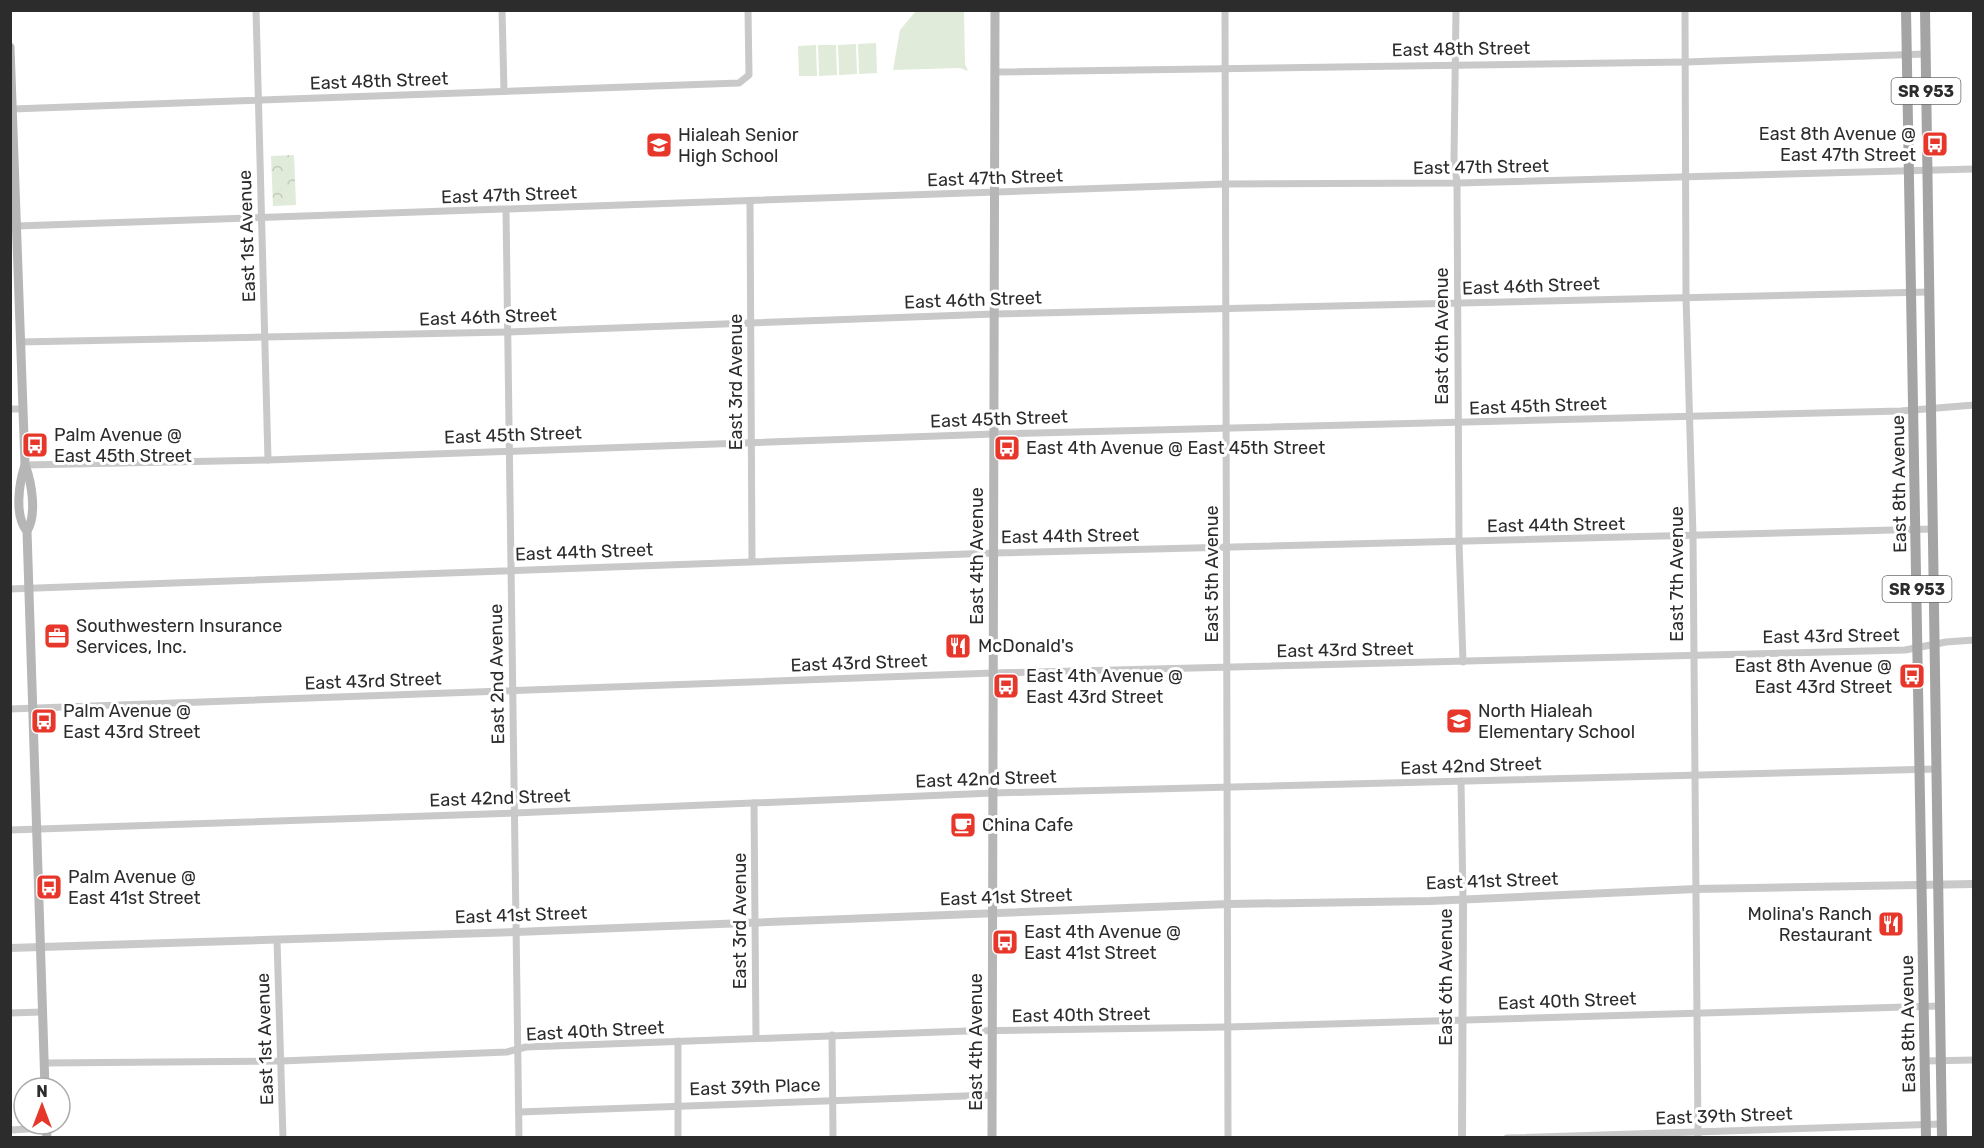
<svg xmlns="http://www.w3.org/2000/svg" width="1984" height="1148" font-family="Rubik,sans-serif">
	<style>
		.park { fill: url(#park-crowns) }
		.garden { fill: #e0ebd9 }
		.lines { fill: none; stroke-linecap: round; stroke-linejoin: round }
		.minor { stroke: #c9c9c9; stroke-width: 7 }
		.tertiary { stroke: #c9c9c9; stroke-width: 8 }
		.secondary { stroke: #b6b6b6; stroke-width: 9 }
		.primary { stroke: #a4a4a4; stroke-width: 10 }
		.labels { text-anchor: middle; stroke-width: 6; stroke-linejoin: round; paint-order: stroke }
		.shield { fill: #fff; stroke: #6b6b6b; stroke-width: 1.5 }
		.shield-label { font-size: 16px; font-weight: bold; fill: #2c2c2c }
		.street-label { font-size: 18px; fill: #2c2c2c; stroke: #fff }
		.poi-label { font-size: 18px; fill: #2c2c2c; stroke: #fff; text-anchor: start }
	</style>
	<defs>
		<pattern id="park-crowns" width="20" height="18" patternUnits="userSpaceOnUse" patternTransform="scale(1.5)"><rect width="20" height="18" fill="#e0ebd9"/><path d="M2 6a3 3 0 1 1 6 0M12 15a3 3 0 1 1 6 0" fill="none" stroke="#c0caba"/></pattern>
	</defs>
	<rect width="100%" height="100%" fill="#fff"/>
	<!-- park -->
	<path class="park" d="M294,155L296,205L273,206L271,156Z"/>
	<!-- garden -->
	<g class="garden">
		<path d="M916,11H964L965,64L968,71L960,68L893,70L900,30Z"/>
		<path d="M876,43L877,73L859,74L858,44Z"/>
		<path d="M856,44L857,74L839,75L838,45Z"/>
		<path d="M816,45L817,76H799L798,46Z"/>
		<path d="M818,45H836L837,75L819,76Z"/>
	</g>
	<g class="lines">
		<!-- minor -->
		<g class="minor">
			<path d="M256,10L268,460"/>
			<path d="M502,10L504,91"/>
			<path d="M1225,10L1228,1138"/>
			<path d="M1456,10L1454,159L1457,183L1459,542L1463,662"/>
			<path d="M1685,10L1686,296L1693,536L1698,1138"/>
			<path d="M995,72L1686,62L1926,54"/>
			<path d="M12,109L739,83L749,75L748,10"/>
			<path d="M750,202L752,561"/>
			<path d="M506,210L519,1138"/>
			<path d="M17,226L1225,184L1457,183L1974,169"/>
			<path d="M20,342L507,332L994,314L1928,292"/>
			<path d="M10,409H23"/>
			<path d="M25,465L268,460L994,434L1901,411L1974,405"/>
			<path d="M10,589L994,553L1932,529"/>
			<path d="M10,709L993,673L1905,650L1946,642L1974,640"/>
			<path d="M1461,781L1463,900"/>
			<path d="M754,803L756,1038"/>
			<path d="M10,830L514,813L993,793L1936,769"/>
			<path d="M277,940L283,1138"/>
			<path d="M10,1013L42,1012"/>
			<path d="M832,1035L833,1138"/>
			<path d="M678,1041V1138"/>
			<path d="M1924,1061L1974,1060"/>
			<path d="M44,1063L281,1061L507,1052L526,1047L967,1031L1228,1027L1940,1006"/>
			<path d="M519,1112L992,1095"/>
			<path d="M10,1130L46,1128"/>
			<path d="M1507,1138L1942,1124"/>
		</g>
		<!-- tertiary -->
		<g class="tertiary">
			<path d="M10,948L516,932L1229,904L1430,901L1696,889L1974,884"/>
			<path d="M1462,1138L1463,900"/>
		</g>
		<!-- secondary -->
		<g class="secondary">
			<path d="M10,47L25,465C32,483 37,515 27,531L45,1088"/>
			<path d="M25,465C19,483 14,516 27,531"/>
			<path d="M46,1124L47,1138"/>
			<path d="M992,1138L995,10"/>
		</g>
		<!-- primary -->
		<g class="primary">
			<path d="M1906,10L1926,1138"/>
			<path d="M1925,10L1942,1138"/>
		</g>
	</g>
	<!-- icons -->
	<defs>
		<symbol id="bus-square" viewBox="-11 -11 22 22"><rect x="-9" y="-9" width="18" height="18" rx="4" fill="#e7362a" stroke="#fff"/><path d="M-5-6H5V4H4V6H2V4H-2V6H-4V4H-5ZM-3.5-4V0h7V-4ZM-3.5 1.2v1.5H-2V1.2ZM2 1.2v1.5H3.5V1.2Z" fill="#fff"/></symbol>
		<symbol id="school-square" viewBox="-11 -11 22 22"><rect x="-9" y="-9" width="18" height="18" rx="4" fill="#e7362a" stroke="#fff"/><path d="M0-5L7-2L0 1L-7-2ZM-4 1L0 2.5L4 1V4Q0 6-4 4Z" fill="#fff"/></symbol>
		<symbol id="office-square" viewBox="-11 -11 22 22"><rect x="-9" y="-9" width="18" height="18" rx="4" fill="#e7362a" stroke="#fff"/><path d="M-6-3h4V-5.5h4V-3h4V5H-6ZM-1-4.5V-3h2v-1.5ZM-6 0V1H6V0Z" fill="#fff"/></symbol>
		<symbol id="restaurant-square" viewBox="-11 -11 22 22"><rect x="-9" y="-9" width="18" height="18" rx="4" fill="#e7362a" stroke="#fff"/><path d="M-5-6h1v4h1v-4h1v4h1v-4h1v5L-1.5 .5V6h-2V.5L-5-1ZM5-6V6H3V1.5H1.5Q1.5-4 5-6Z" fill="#fff"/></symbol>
		<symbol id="cafe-square" viewBox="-11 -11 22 22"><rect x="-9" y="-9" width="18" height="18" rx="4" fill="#e7362a" stroke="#fff"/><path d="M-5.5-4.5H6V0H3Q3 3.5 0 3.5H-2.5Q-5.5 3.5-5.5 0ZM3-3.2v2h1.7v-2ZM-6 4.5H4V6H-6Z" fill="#fff"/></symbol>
	</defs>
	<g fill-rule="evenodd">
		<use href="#bus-square" x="1920" y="129" width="30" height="30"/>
		<use href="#school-square" x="644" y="130" width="30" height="30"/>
		<use href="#bus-square" x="20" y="430" width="30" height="30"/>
		<use href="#bus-square" x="992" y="433" width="30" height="30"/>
		<use href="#office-square" x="42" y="621" width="30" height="30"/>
		<use href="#restaurant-square" x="943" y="631" width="30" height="30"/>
		<use href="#bus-square" x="1897" y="661" width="30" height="30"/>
		<use href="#bus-square" x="991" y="671" width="30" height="30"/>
		<use href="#bus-square" x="29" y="706" width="30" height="30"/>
		<use href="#school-square" x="1444" y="706" width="30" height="30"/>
		<use href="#cafe-square" x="948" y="810" width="30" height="30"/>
		<use href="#bus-square" x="34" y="872" width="30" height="30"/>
		<use href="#restaurant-square" x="1876" y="909" width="30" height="30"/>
		<use href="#bus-square" x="990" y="927" width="30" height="30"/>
	</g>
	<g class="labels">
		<!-- shield labels -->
		<g class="shield">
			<rect x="1891.5" y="78" width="69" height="26" rx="4.5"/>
			<rect x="1882.5" y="576" width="69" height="26" rx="4.5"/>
		</g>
		<g class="shield-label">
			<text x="1926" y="97">SR 953</text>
			<text x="1917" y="595">SR 953</text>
		</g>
		<!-- street labels -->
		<g class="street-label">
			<text transform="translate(1461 49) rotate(-1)" y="6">East 48th Street</text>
			<text transform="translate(379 81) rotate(-2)" y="6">East 48th Street</text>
			<text transform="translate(1481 167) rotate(-1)" y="6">East 47th Street</text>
			<text transform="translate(995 178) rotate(-2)" y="6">East 47th Street</text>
			<text transform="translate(509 195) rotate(-2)" y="6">East 47th Street</text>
			<text transform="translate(247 236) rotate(-92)" y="6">East 1st Avenue</text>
			<text transform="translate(1531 286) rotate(-2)" y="6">East 46th Street</text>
			<text transform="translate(973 300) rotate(-2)" y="6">East 46th Street</text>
			<text transform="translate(488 317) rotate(-2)" y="6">East 46th Street</text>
			<text transform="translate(1442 336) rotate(-90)" y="6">East 6th Avenue</text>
			<text transform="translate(736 382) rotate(-90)" y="6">East 3rd Avenue</text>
			<text transform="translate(1538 406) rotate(-2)" y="6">East 45th Street</text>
			<text transform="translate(999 419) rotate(-2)" y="6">East 45th Street</text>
			<text transform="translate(513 435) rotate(-2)" y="6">East 45th Street</text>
			<text transform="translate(1899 484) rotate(-91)" y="6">East 8th Avenue</text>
			<text transform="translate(1556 525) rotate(-1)" y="6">East 44th Street</text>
			<text transform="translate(1070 536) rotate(-1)" y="6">East 44th Street</text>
			<text transform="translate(584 552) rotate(-2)" y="6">East 44th Street</text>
			<text transform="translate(977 556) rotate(-90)" y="6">East 4th Avenue</text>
			<text transform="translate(1212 574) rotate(-90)" y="6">East 5th Avenue</text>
			<text transform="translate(1677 574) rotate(-90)" y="6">East 7th Avenue</text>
			<text transform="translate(1831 636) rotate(-1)" y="6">East 43rd Street</text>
			<text transform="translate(1345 650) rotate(-1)" y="6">East 43rd Street</text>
			<text transform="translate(859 663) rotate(-2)" y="6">East 43rd Street</text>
			<text transform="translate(497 674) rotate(-91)" y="6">East 2nd Avenue</text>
			<text transform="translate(373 681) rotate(-2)" y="6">East 43rd Street</text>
			<text transform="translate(1471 766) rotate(-2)" y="6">East 42nd Street</text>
			<text transform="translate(986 779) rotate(-2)" y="6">East 42nd Street</text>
			<text transform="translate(500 798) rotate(-2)" y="6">East 42nd Street</text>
			<text transform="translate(1492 881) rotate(-2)" y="6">East 41st Street</text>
			<text transform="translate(1006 897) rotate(-2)" y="6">East 41st Street</text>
			<text transform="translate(521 915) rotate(-2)" y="6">East 41st Street</text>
			<text transform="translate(740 921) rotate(-90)" y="6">East 3rd Avenue</text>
			<text transform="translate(1446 977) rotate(-90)" y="6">East 6th Avenue</text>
			<text transform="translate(1567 1001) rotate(-2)" y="6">East 40th Street</text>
			<text transform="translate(1081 1015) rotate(-1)" y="6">East 40th Street</text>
			<text transform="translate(1908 1024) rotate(-91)" y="6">East 8th Avenue</text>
			<text transform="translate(595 1031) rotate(-3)" y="6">East 40th Street</text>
			<text transform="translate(265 1039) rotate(-92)" y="6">East 1st Avenue</text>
			<text transform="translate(976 1042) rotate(-90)" y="6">East 4th Avenue</text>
			<text transform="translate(755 1087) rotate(-2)" y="6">East 39th Place</text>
			<text transform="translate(1724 1116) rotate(-2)" y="6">East 39th Street</text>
		</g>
		<!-- poi labels -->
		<g class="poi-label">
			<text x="1916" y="140" text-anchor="end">East 8th Avenue @<tspan x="1916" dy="21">East 47th Street</tspan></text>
			<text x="678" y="141">Hialeah Senior<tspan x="678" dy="21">High School</tspan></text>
			<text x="54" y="441">Palm Avenue @<tspan x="54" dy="21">East 45th Street</tspan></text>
			<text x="1026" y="454">East 4th Avenue @ East 45th Street</text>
			<text x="76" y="632">Southwestern Insurance<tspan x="76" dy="21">Services, Inc.</tspan></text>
			<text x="978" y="652">McDonald's</text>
			<text x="1892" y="672" text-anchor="end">East 8th Avenue @<tspan x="1892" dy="21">East 43rd Street</tspan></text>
			<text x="1026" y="682">East 4th Avenue @<tspan x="1026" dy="21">East 43rd Street</tspan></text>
			<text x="63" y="717">Palm Avenue @<tspan x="63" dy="21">East 43rd Street</tspan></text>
			<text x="1478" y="717">North Hialeah<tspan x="1478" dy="21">Elementary School</tspan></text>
			<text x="982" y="831">China Cafe</text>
			<text x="68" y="883">Palm Avenue @<tspan x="68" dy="21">East 41st Street</tspan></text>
			<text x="1872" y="920" text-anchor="end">Molina's Ranch<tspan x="1872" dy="21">Restaurant</tspan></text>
			<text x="1024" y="938">East 4th Avenue @<tspan x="1024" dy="21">East 41st Street</tspan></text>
		</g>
	</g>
	<!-- border -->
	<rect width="1984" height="1148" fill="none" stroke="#2c2c2c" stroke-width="24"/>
	<!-- north arrow -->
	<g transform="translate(42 1106)"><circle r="28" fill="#ffffff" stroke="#ababab" stroke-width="1.5"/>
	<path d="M0-4.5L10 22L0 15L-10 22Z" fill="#e7362a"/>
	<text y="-9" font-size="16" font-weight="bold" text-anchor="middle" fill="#2c2c2c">N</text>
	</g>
</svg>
